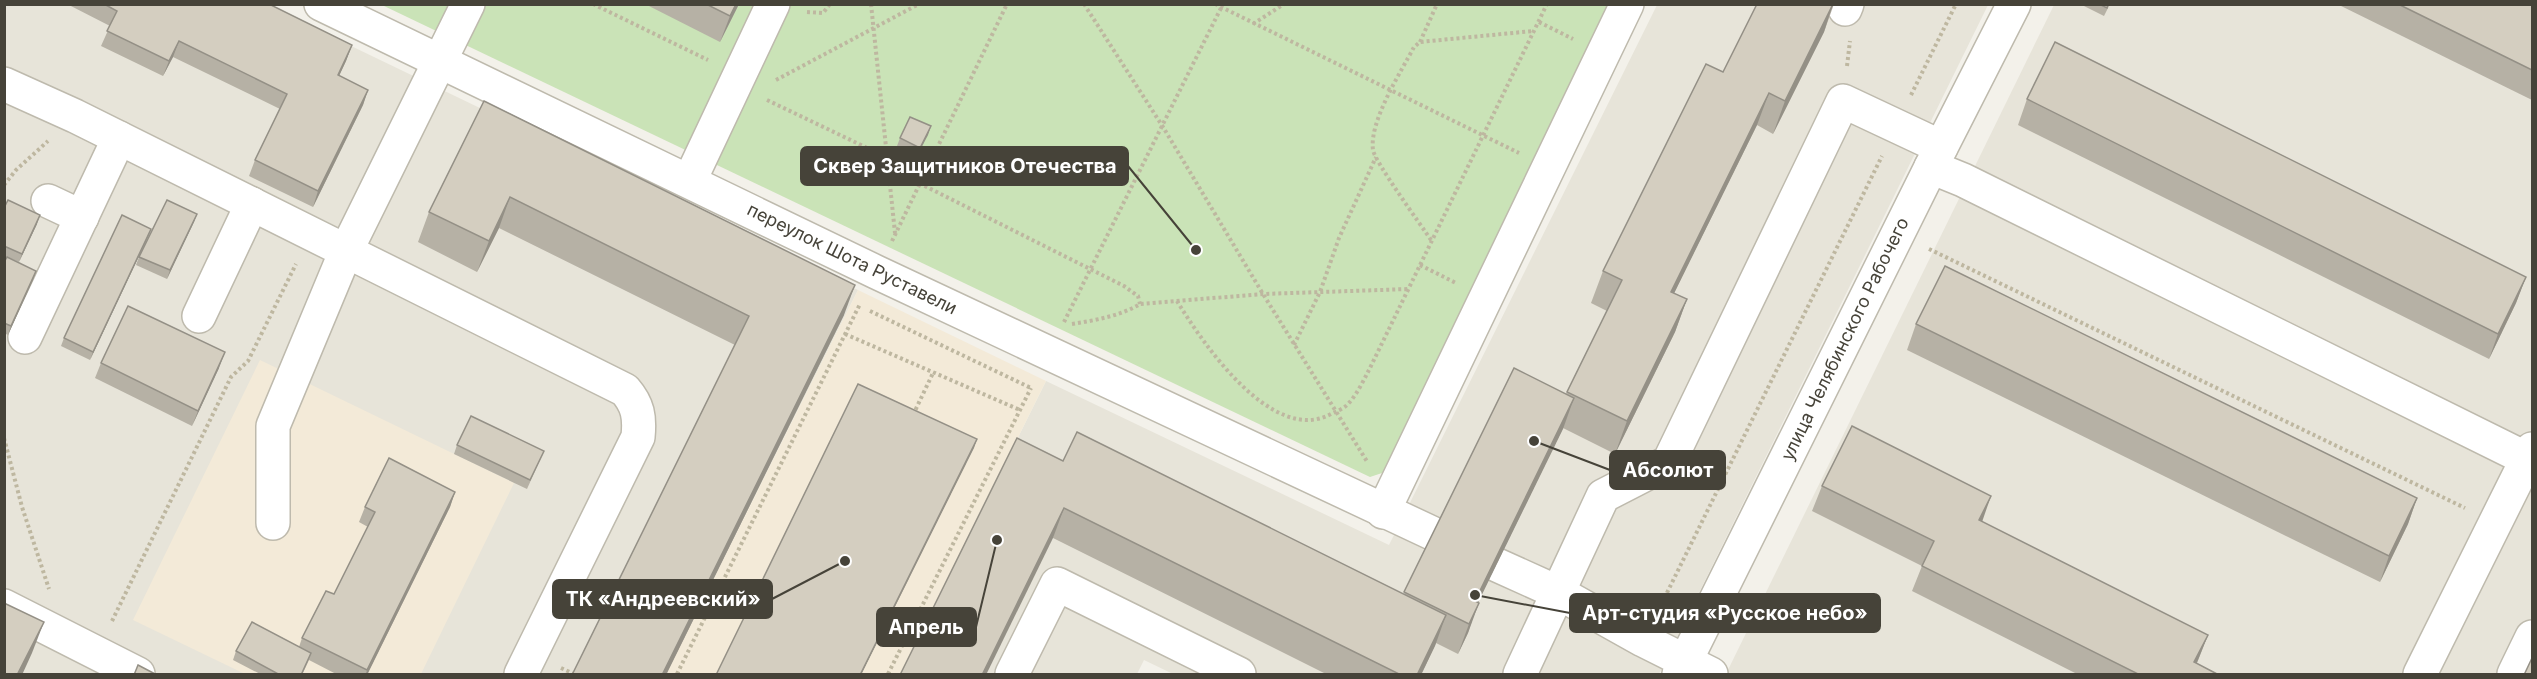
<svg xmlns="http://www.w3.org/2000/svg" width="2537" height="679" font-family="Inter,sans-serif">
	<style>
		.residential { fill: #e7e4d9 }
		.commercial { fill: #f3ead8 }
		.green { fill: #cae3b7 }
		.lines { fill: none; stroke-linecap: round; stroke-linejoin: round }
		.minor-casing { stroke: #bebaad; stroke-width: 36 }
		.path { stroke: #beb7a0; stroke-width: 4; stroke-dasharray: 3 3; stroke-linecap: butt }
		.minor { stroke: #fff; stroke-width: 33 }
		.wall { fill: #b6b1a5 }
		.shaded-wall { fill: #949086 }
		.building { fill: #d4cec0; stroke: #949086; stroke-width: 1.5 }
		.labels { text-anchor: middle; stroke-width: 6; stroke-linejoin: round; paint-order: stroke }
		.street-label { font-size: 18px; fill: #464339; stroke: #fff }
		.leader { fill: none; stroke: #464339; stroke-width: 2 }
		.callout-dot { fill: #464339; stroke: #fff; stroke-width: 2 }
		.callout { fill: #464339; stroke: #464339; stroke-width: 2 }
		.callout-label { font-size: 20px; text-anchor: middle; font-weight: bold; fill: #fff }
	</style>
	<rect width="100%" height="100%" fill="#f3f1ea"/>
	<!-- residential -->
	<g class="residential">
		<path d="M4,5H266L858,290L666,674H5Z"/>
		<path d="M1657,5H1988L1659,674H1173L1144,660L1137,674H901L1046,381L1389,545Z"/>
		<path d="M2054,5H2532V674H1726Z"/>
	</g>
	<!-- commercial -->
	<g class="commercial">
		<path d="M858,290L1046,381L901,674H666Z"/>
		<path d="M260,360L514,483L421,674H245L133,620Z"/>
	</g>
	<!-- green -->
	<path class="green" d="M382,5H1616L1385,472L1370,477Z"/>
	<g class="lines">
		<defs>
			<g id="minor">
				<path d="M321,4L876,272L1436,535"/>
				<path d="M468,4L346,251L625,390C638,405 640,417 638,437L521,674"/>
				<path d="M1845,9L1847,4"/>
				<path d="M4,84L75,116L346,251L273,426V523"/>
				<path d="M1931,167L1963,180L2527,459"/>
				<path d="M690,180L773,4"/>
				<path d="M48,201L82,217"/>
				<path d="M199,316L252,204"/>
				<path d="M25,337L119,138"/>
				<path d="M1383,512L1627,4"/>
				<path d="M1497,565L1559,593L1643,640L1711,674"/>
				<path d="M4,606L138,674"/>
				<path d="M1012,674L1057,584L1239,674"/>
				<path d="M1520,674L1603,496L1669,462L1843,101L1941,147"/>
				<path d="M1679,674L1931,167L2014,4"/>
				<path d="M2420,674L2532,449"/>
				<path d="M2514,674L2532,637"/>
			</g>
		</defs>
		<!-- minor casing -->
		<use href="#minor" class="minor-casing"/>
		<!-- path -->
		<g class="path">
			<path d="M593,4L708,60"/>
			<path d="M871,4L895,233"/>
			<path d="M1084,4L1163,127L1263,294L1368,463"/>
			<path d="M1215,4L1519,153"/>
			<path d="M807,12L823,13L830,4"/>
			<path d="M1539,22L1573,39"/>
			<path d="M1253,24L1284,4"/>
			<path d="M1420,42L1437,4"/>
			<path d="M1847,66L1850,41"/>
			<path d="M776,80L919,4"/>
			<path d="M1911,95L1956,4"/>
			<path d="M767,100L886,157"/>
			<path d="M887,167L1124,286L1138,296L1140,304"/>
			<path d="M4,185L16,170L48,141"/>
			<path d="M1431,240C1421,225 1375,162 1373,150C1369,121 1401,72 1414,47L1420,42L1533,31"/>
			<path d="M892,241L1007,4"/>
			<path d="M1929,249L2465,508"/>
			<path d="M1420,265L1456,283"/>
			<path d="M1177,301C1202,342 1272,446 1331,414C1337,411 1343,409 1347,405C1357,395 1363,381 1369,370L1547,4"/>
			<path d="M870,311L1031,388"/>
			<path d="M1064,322L1223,4"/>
			<path d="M1072,324C1096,320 1120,316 1140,304L1263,294L1409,289"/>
			<path d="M845,334L1020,410"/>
			<path d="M1294,345L1320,292L1339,238L1376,157"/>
			<path d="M913,415L933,373"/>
			<path d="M4,438L22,507L49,589"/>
			<path d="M1659,609L1882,156"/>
			<path d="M112,621L231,377L248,361L296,264"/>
			<path d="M561,668L574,674"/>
			<path d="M677,674L860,304"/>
			<path d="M888,674L1031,388"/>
		</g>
		<!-- minor -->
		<use href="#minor" class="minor"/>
	</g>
	<!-- wall -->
	<g class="wall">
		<path d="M67,4H269L352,45L346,61L339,76L368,90L363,105L313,207L249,176L255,160L280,109L173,57L163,76L101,46L110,26Z"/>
		<path d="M645,4H739L720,42Z"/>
		<path d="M1757,4H1834L1824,32L1773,134L1757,125L1674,293L1687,299L1675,332L1615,454L1563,428L1478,602L1468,633L1458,654L1436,643L1421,675H1328L1053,538L1063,461L1404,594L1514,368L1566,394L1607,311L1591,303L1603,271L1723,72Z"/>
		<path d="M2080,4H2110L2104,16Z"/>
		<path d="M2337,4H2532V100Z"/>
		<path d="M2027,99L2526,277L2516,303L2489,359L2018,125Z"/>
		<path d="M484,101L844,315L666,675H572L735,345L499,228L477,272L418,242L429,212Z"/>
		<path d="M931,126L917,156L897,146L900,138Z"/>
		<path d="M4,208L37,224L19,262L4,256Z"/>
		<path d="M197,214L167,279L136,265L139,257Z"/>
		<path d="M151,229L148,237L90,360L61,346L64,338Z"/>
		<path d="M4,262L36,271L8,335L4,333Z"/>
		<path d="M1916,324L2417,498L2408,524L2380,582L1907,350Z"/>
		<path d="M101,363L219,368L192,426L95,378Z"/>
		<path d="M457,445L544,451L527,489L454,454Z"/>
		<path d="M1822,486L1981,522L2208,635L2197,663L2219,675H2079L1912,591L1922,566L1812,511Z"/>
		<path d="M455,492L450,507L367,675H338L309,660L302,675H262L233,660L236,651L299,647L302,638L334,594L368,527L359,522L365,507Z"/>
	</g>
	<!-- shaded-wall -->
	<g class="shaded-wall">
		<path d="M736,4H739L720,42L730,16Z"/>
		<path d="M1833,4L1824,32L1773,134L1785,101Z"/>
		<path d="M179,41L173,57L163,76L169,61Z"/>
		<path d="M352,45L346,61L332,91L338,75Z"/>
		<path d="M368,90L363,105L313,207L318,191Z"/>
		<path d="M1769,93L1757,125L1659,324L1671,292Z"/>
		<path d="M931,126L928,135L917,156L920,148Z"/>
		<path d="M510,197L499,228L477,272L489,241Z"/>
		<path d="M197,214L194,222L167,279L170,270Z"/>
		<path d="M40,215L37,224L19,262L22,254Z"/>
		<path d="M151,229L148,237L90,360L93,352Z"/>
		<path d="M36,271L33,280L8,335L11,326Z"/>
		<path d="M2526,277L2516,303L2489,359L2498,334Z"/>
		<path d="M855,285L844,315L666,675H662Z"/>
		<path d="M1687,299L1675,332L1615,454L1627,421Z"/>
		<path d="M225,352L219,368L192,426L198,411Z"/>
		<path d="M1574,398L1563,429L1468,623L1475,601Z"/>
		<path d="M977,439L974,448L861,675H860Z"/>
		<path d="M455,492L450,507L367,675H365Z"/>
		<path d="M1991,496L1982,522L1979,520Z"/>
		<path d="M2417,498L2408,524L2380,582L2389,556Z"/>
		<path d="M1064,508L1053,538L986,675H982Z"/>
		<path d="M1479,603L1468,633L1458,654L1469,624Z"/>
		<path d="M1446,615L1435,646L1421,675H1417Z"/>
		<path d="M44,622L32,653L22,675H17Z"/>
		<path d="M2208,635L2198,660L2191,675L2194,662Z"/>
	</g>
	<!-- building -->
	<g class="building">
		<path d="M104,4H269L352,45L338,75L368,90L318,191L255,160L287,94L179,41L169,61L107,31L117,11Z"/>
		<path d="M706,4H736L730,16Z"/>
		<path d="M1757,4H1833L1785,101L1769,93L1671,292L1687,299L1627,421L1567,392L1622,280L1603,271L1706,64L1723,72Z"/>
		<path d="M2099,4H2108L2107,8Z"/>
		<path d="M2398,4H2532V70Z"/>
		<path d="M2055,42L2526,277L2498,334L2027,99Z"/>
		<path d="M484,101L855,285L662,675H572L749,316L510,197L489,241L429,212Z"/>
		<path d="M910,117L931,126L920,148L900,138Z"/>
		<path d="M8,200L40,215L22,254L4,246V208Z"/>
		<path d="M167,200L197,214L170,270L139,257Z"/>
		<path d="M122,215L151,229L93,352L64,338Z"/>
		<path d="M7,257L36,271L11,326L4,323V262Z"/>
		<path d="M1945,266L2417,498L2389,556L1916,324Z"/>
		<path d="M128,306L225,352L198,411L101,363Z"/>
		<path d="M1514,368L1574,398L1475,601L1479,603L1469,624L1404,592Z"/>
		<path d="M858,384L977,439L860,675H716Z"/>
		<path d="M471,416L544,451L530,480L457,445Z"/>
		<path d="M1852,426L1991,496L1979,520L2208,635L2194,662L2219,675H2140L1922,566L1934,541L1822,486Z"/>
		<path d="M1077,432L1446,615L1417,675H1401L1064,508L982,675H900L1017,438L1063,461Z"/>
		<path d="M389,458L455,492L367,670L302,638L326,591L334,594L375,512L365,507Z"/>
		<path d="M4,603L44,622L17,675H4Z"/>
		<path d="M252,622L311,653L301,675H280L236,651Z"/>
		<path d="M2532,658V675H2524Z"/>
		<path d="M138,665L157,675H134Z"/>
	</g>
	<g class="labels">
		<!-- street labels -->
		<g class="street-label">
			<text transform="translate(852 259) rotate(26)" y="6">переулок Шота Руставели</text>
			<text transform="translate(1845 339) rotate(-64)" y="6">улица Челябинского Рабочего</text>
		</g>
	</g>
	<!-- callouts -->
	<path class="leader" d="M1196 250L1128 166M1534 441L1610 470M845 561L772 599M1475 595L1570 613M997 540L976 627"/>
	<g class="callout-dot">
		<circle cx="1196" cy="250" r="6"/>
		<circle cx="1534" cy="441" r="6"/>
		<circle cx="845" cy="561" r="6"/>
		<circle cx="1475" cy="595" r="6"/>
		<circle cx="997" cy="540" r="6"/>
	</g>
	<g class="callout">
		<rect x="801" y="147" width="327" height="38" rx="6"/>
		<rect x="1610" y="451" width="115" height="38" rx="6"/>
		<rect x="553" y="580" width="219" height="38" rx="6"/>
		<rect x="1570" y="594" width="310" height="38" rx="6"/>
		<rect x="877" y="608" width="99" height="38" rx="6"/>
	</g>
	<g class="callout-label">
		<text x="965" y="173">Сквер Защитников Отечества</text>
		<text x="1668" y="477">Абсолют</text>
		<text x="663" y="606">ТК «Андреевский»</text>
		<text x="1725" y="620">Арт-студия «Русское небо»</text>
		<text x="926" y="634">Апрель</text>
	</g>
	<!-- border -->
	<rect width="2537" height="679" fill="none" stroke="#464339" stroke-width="12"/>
</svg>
